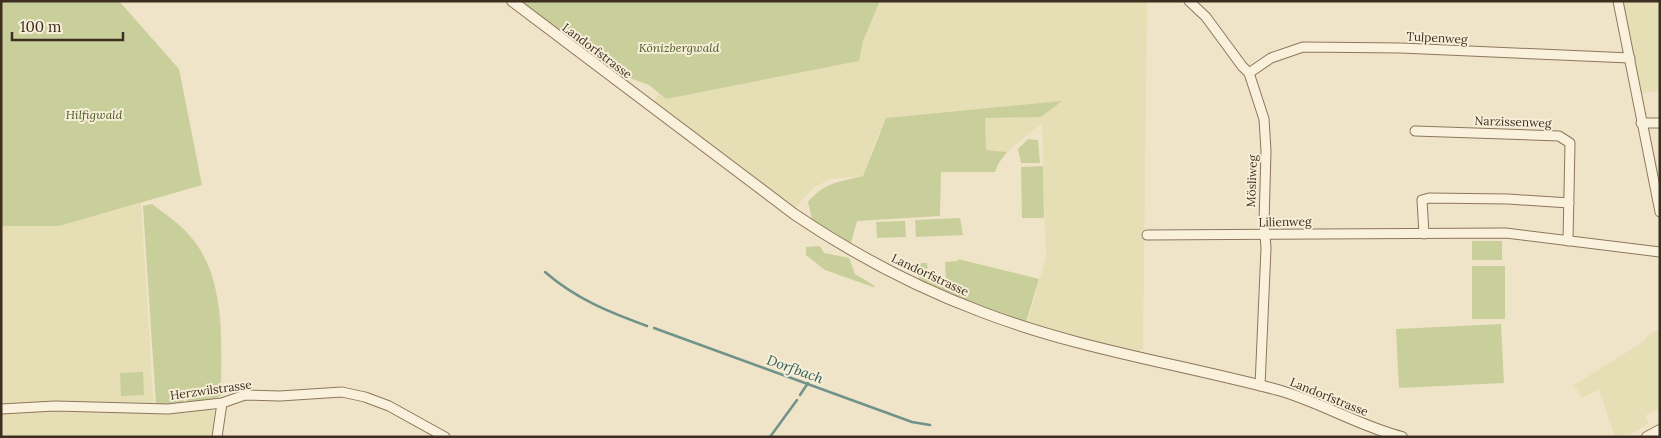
<svg xmlns="http://www.w3.org/2000/svg" width="1661" height="438" font-family="Lora,serif">
	<style>
		.farmland { fill: #e6deb5 }
		.green { fill: #c9cf9b }
		.lines { fill: none; stroke-linecap: round; stroke-linejoin: round }
		.stream { stroke: #6f938a; stroke-width: 2.5 }
		.minor-casing { stroke: #8d765c; stroke-width: 11 }
		.tertiary-casing { stroke: #8d765c; stroke-width: 12 }
		.minor { stroke: #faf1dc; stroke-width: 9 }
		.tertiary { stroke: #faf1dc; stroke-width: 10 }
		.labels { text-anchor: middle; stroke-width: 4; stroke-linejoin: round; paint-order: stroke }
		.street-label { font-size: 12px; fill: #3d2e20; stroke: #f7eed8 }
		.park-label { font-size: 12px; font-style: italic; fill: #4d5a26; stroke: #f7eed8 }
		.water-label { font-size: 14px; font-style: italic; fill: #2f5d5a; stroke: #f7eed8 }
	</style>
	<rect width="100%" height="100%" fill="#f0e4c8"/>
	<!-- farmland -->
	<g class="farmland">
		<path d="M880,1H1147L1143,348L1139,352L1115,346L1103,349L1026,327L1046,257L1042,123L1007,152L986,150L985,118L1041,117L1061,101L879,132L863,176L830,179L813,188L795,208L653,101L660,93L666,99L859,61L863,41Z"/>
		<path d="M1621,1H1660V90L1640,94Z"/>
		<path d="M141,203L154,410L208,407L218,414L216,437H1V226H59Z"/>
		<path d="M1660,328V413L1656,409L1645,416L1649,423L1633,433L1615,437L1599,389L1582,398L1574,385L1645,341L1647,336Z"/>
	</g>
	<!-- green -->
	<g class="green">
		<path d="M1,1H119L179,69L202,185L59,226H1Z"/>
		<path d="M521,1H880L863,41L859,61L666,99L649,85L616,73Z"/>
		<path d="M1062,101L1041,117L985,118L986,150L1007,152L998,164L995,172H941L940,216L857,221L851,243L812,219L808,202C825,182 839,182 863,176L886,118Z"/>
		<path d="M1028,139L1038,140L1040,163H1021L1018,149Z"/>
		<path d="M1043,166L1044,218H1022L1021,167Z"/>
		<path d="M152,204C165,214 179,223 190,236C227,278 221,343 221,395L215,400L188,403L185,398L183,405H156L143,206Z"/>
		<path d="M960,218L963,235L916,237L915,220Z"/>
		<path d="M905,221L906,237L877,238L876,222Z"/>
		<rect x="1472" y="241" width="30" height="19"/>
		<path d="M820,246L824,253L849,258L855,274L875,286L873,287L825,270L806,255V247Z"/>
		<path d="M958,259L1039,279L1026,322L984,308L919,280L918,263H927L929,282L946,281L945,262L958,261Z"/>
		<rect x="1472" y="266" width="33" height="53"/>
		<path d="M1501,324L1504,383L1399,388L1396,329Z"/>
		<path d="M143,372L144,395L121,396L120,373Z"/>
	</g>
	<g class="lines">
		<!-- stream -->
		<g class="stream">
			<path d="M545,272C576,299 609,312 647,326"/>
			<path d="M654,328L912,422L930,425"/>
			<path d="M800,395L808,383"/>
			<path d="M770,437L797,400"/>
		</g>
		<defs>
			<g id="minor">
				<path d="M1189,1L1206,17L1242,66L1249,73L1264,119L1266,151L1264,223L1266,248L1260,386"/>
				<path d="M1618,1L1660,212"/>
				<path d="M1249,73L1271,58L1303,47L1401,48L1630,58"/>
				<path d="M1641,123H1660"/>
				<path d="M1415,131L1559,136L1570,143L1568,241"/>
				<path d="M1424,234L1422,200L1429,198L1508,199L1569,203"/>
				<path d="M1147,235L1506,233L1660,252"/>
				<path d="M1,409L55,406L168,409L222,403L245,395L280,396L342,392L365,397L389,406L445,437"/>
				<path d="M217,437L222,403"/>
			</g>
			<g id="tertiary">
				<path d="M512,1L794,214C853,254 915,287 982,312C1078,349 1180,364 1278,390C1321,402 1359,426 1402,437"/>
				<path d="M1647,437L1660,430"/>
			</g>
		</defs>
		<!-- minor casing -->
		<use href="#minor" class="minor-casing"/>
		<!-- tertiary casing -->
		<use href="#tertiary" class="tertiary-casing"/>
		<!-- minor -->
		<use href="#minor" class="minor"/>
		<!-- tertiary -->
		<use href="#tertiary" class="tertiary"/>
	</g>
	<g class="labels">
		<!-- street labels -->
		<g class="street-label">
			<text transform="translate(1437 38) rotate(3)" y="4">Tulpenweg</text>
			<text transform="translate(597 51) rotate(37)" y="4">Landorfstrasse</text>
			<text transform="translate(1513 122) rotate(2)" y="4">Narzissenweg</text>
			<text transform="translate(1252 181) rotate(-88)" y="4">Mösliweg</text>
			<text transform="translate(1285 222) rotate(-1)" y="4">Lilienweg</text>
			<text transform="translate(930 275) rotate(25)" y="4">Landorfstrasse</text>
			<text transform="translate(211 390) rotate(-8)" y="4">Herzwilstrasse</text>
			<text transform="translate(1329 397) rotate(22)" y="4">Landorfstrasse</text>
		</g>
		<!-- park labels -->
		<g class="park-label">
			<text x="679" y="52">Könizbergwald</text>
			<text x="94" y="119">Hilfigwald</text>
		</g>
		<!-- water labels -->
		<g class="water-label">
			<text transform="translate(795 369) rotate(20)" y="5">Dorfbach</text>
		</g>
	</g>
	<!-- border -->
	<rect width="1661" height="438" fill="none" stroke="#3d2e20" stroke-width="5"/>
	<!-- scale -->
	<path d="M12 32v8h111v-8" fill="none" stroke="#3d2e20" stroke-width="2.5"/>
	<text x="20" y="32" font-size="15" fill="#3d2e20" stroke="#f7eed8" stroke-width="4" paint-order="stroke">100 m</text>
</svg>
